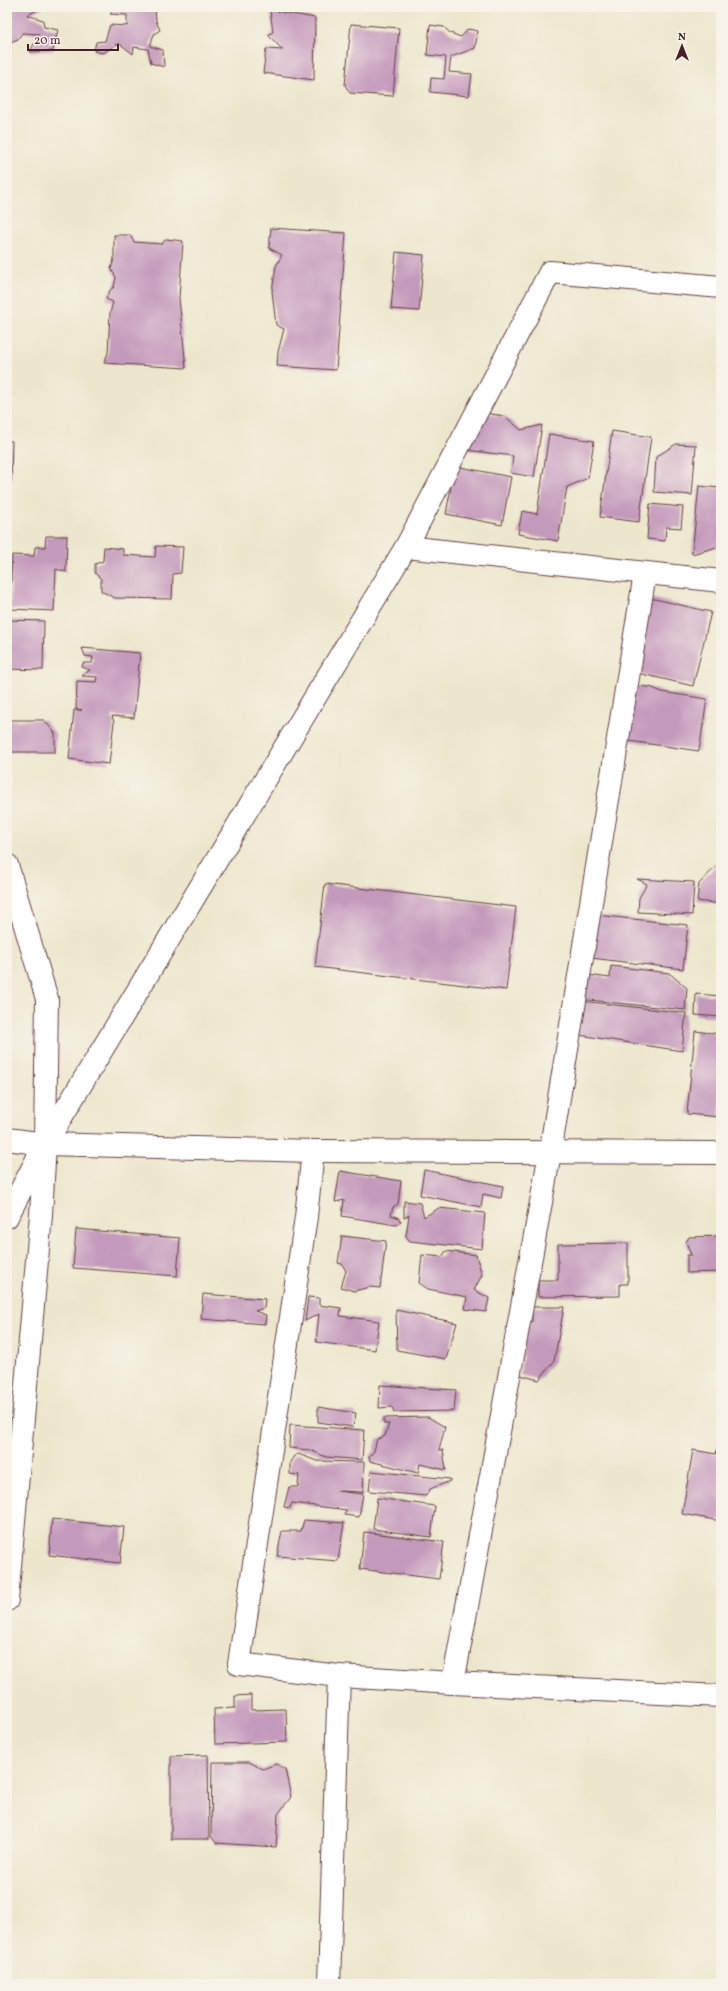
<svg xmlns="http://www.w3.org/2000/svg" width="728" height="1991" font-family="Vollkorn,serif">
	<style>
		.building { fill: #c49abc }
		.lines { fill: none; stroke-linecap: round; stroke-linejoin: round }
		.minor-casing { stroke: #623d43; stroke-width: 24 }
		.minor { stroke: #fff; stroke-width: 22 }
	</style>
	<rect width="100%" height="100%" fill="#f7f3e8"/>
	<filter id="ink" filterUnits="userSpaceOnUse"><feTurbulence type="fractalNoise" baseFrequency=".025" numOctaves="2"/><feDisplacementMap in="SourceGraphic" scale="8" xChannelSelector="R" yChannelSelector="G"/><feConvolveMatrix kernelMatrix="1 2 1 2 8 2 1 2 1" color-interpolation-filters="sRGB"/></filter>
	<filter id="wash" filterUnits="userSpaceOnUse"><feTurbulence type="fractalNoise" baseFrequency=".012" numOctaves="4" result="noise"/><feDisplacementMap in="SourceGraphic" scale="16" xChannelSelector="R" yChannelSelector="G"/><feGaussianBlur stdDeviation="0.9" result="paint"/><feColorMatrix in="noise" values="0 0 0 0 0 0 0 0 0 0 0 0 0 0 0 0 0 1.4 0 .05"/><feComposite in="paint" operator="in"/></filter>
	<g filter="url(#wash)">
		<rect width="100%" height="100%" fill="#ece7cc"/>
		<g id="blocks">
			<!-- building -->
			<g class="building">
				<path d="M10,7H44L27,15L43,20L44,27L58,30L53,51L30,52L39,34L22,33L18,39L7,44V8Z"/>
				<path d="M117,7H155L156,21L160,30L154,34L150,46L163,50L164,67L151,63L148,49L134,47L133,54L119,43L103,53L94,51L96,42L105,41L110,25L127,26V15L110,14Z"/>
				<path d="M270,10L315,18L314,80L263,73L266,49L283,50L268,35L273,32Z"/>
				<path d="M351,24L399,28L393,96L350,93L345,85Z"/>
				<path d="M430,25L444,27L450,33L461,37L468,29L478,31L475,48L451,57L449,72L472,74L469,96L430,92L431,78L444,79L446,57L427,55Z"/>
				<path d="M271,228L346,233L336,370L277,366L278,352L284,329L276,325L272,291L276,266L282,255L269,248Z"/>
				<path d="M114,235H130L134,242L162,244L166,239L183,241L179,298L186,368L104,363L108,353L110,313L113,302L106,299L110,290L114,287L116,277L111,269L114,259Z"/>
				<path d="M396,252L424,255L419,311L391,309Z"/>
				<path d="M471,411L505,416L521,430L542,425L534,477L511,473L513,456L466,450Z"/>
				<path d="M612,431L651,437L639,522L600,517Z"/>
				<path d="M549,434L594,441L588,478L567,487L558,541L518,534L522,511L537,514Z"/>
				<path d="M7,441H12L11,482H7Z"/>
				<path d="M676,444L696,445L692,495L654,492L656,457Z"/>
				<path d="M455,466L511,477L502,525L446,514Z"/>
				<path d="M699,486L721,488V546L692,554Z"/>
				<path d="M650,504L683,507L681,528L666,527L665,541L647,539Z"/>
				<path d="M46,536H67L66,572L56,569L54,611L10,609L12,555L34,556L35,547H45Z"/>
				<path d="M156,546L183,547L181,573L173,574L172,599L115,598L101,591V579L95,573V564L103,561L104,547L123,549V555L155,557Z"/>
				<path d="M642,596L711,612L693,686L625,670Z"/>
				<path d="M7,620L44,621L43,670L7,669Z"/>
				<path d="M82,648L140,653L134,718L112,716L114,722L109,764L69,759L74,710H82L76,709L77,681L96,682L97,677L82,676L90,670L82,667L83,663H92L93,657L85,656Z"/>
				<path d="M628,686L650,687L662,692L707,699L699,751L629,741Z"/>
				<path d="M7,720H44L55,733V752H7Z"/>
				<path d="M717,865L721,866V904L697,901L699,884Z"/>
				<path d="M637,879L694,882L692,915L638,912L639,898L647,884Z"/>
				<path d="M325,884L516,907L506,990L315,967Z"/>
				<path d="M596,915L688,925L683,969L591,958Z"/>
				<path d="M611,966L669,973L687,988L685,1010L579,999L581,974L610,978Z"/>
				<path d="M696,994L721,996V1017L695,1015Z"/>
				<path d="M581,1001L686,1013L682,1051L579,1035Z"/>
				<path d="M695,1031L721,1034L720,1117L687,1114Z"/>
				<path d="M424,1170L503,1186L501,1198L483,1194L481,1207L420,1195Z"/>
				<path d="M340,1171L401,1181L398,1204L393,1207L391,1215L397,1217L401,1221L396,1225L342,1216L344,1200L335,1202Z"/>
				<path d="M404,1201L420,1203L424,1217L439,1208L485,1213L482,1249L410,1241L406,1236L409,1215L404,1218Z"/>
				<path d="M76,1229L180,1238L177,1276L73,1268Z"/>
				<path d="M342,1236L386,1241L380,1288L370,1287L354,1291L341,1287L346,1271L342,1264L338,1263Z"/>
				<path d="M721,1236V1272L687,1273V1255H691L686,1242L689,1237Z"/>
				<path d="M628,1243V1284H620V1296L538,1297V1280H558V1244Z"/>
				<path d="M446,1251L476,1255L482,1275L474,1290L489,1298L486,1312L465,1309L467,1297L428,1289L419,1283L422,1255L442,1257Z"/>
				<path d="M203,1294L265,1299L264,1308L255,1311L266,1315L265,1324L201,1319Z"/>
				<path d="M308,1297L319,1298V1305L341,1308L340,1316L379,1321L375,1350L316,1342L319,1314L305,1321Z"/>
				<path d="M532,1307H564L554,1361L539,1380L520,1375L526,1326L532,1322Z"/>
				<path d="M396,1310L457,1323L446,1359L397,1350Z"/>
				<path d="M380,1385L456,1390L454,1411L394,1412L392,1407L379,1408Z"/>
				<path d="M318,1407L356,1413L353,1427L318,1422Z"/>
				<path d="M428,1417L445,1427L439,1450H443L446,1470L420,1464L418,1473L370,1461L369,1457L374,1451L377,1439L385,1436L389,1424H384V1418Z"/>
				<path d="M290,1425L364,1430L362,1460L326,1457L310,1450L289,1448Z"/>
				<path d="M719,1438L721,1439V1521L682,1514L693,1450L716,1454Z"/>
				<path d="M298,1454L317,1461L364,1462L363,1492L337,1491L363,1494L359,1517L344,1515L347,1510L292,1503L290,1508L284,1507L289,1487H298L299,1475L290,1474V1462L294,1456Z"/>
				<path d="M371,1471L450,1479V1481L430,1489L426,1496L369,1491Z"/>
				<path d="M377,1498L435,1506L431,1537L373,1529Z"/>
				<path d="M52,1519L124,1527L120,1563L49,1555Z"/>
				<path d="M304,1520L344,1523L338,1561L277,1556L282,1531H301Z"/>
				<path d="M364,1532L444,1542L439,1579L360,1569Z"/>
				<path d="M251,1695V1710L286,1709L287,1742L215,1744L214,1709L235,1708V1696Z"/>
				<path d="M208,1755L209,1839H171V1756Z"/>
				<path d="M212,1762H249L263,1769L276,1764L285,1769L291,1797L278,1814L276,1847L216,1843L211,1836Z"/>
			</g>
		</g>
	</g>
	<g filter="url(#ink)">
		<use href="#blocks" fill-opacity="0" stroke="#623d43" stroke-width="1"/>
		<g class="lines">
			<defs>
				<g id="minor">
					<path d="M406,547L550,272L721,287"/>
					<path d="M645,574L550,1153L453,1683L721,1696"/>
					<path d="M7,865L47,999L45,1144L41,1215L7,1600"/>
					<path d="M7,1139L45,1144L313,1151L721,1153"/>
					<path d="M313,1151L306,1217L239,1664L339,1676L453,1683"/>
					<path d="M7,1217L45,1144L406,547L721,581"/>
					<path d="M329,1984L339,1676"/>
				</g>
			</defs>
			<!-- minor casing -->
			<use href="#minor" class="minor-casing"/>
			<!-- minor -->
			<use href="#minor" class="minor"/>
		</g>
	</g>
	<!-- margin -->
	<rect width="728" height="1991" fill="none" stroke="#f7f3e8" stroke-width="24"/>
	<!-- north arrow -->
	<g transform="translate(682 46)" stroke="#f7f3e8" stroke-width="3" paint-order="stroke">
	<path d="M0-3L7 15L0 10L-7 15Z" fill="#4a1f2b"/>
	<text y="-6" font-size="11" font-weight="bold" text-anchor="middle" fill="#4a1f2b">N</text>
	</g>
	<!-- scale -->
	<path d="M28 44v6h90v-6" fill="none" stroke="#4a1f2b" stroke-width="2"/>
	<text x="34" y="44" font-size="12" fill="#4a1f2b" stroke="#f7f3e8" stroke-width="3" paint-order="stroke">20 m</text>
</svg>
